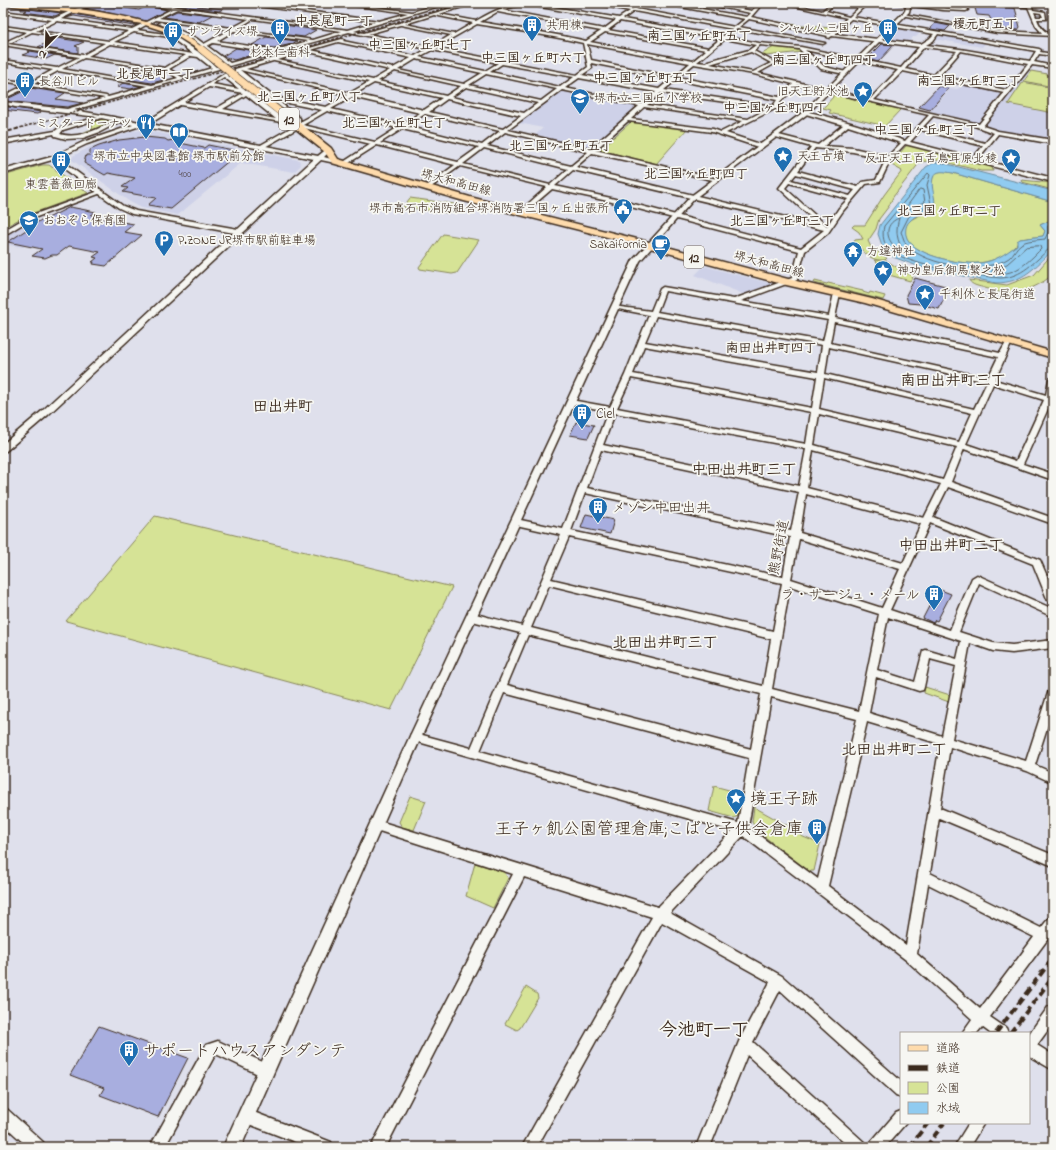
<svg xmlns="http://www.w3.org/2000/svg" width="1056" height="1150" font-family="'Indie Flower','Klee One',sans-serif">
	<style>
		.built { fill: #ced1e8 }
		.green { fill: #d6e396; stroke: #88865a }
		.water { fill: #90cbf0; stroke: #6e8b9c }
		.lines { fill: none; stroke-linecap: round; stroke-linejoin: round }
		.shore { stroke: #5d6a72; stroke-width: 1 }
		.building { fill: #a8aedf; stroke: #3b2a1e }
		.minor-casing { stroke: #3b2a1e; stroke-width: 3 }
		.tertiary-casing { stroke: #3b2a1e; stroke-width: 3 }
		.primary-casing { stroke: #3b2a1e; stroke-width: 3 }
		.minor { fill: #f6f6f2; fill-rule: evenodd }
		.tertiary { fill: #f6f6f2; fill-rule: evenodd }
		.primary { fill: #fedbac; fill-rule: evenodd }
		.rail-far2 { stroke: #3b2a1e; stroke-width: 1.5; stroke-dasharray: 3 1.5; stroke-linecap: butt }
		.rail-far1 { stroke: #3b2a1e; stroke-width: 2; stroke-dasharray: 4 2; stroke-linecap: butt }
		.rail { stroke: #3b2a1e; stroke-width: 4; stroke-dasharray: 8 4; stroke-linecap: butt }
		.primary-bridge-casing { stroke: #3b2a1e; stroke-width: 8; stroke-linecap: butt }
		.primary-bridge { stroke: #fedbac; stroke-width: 7 }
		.labels { text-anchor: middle; stroke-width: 3.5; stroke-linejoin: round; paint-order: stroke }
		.far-number-label { font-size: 10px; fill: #564b4e }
		.far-poi-label { font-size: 12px; fill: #3b2a1e; stroke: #f6f6f2; text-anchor: start }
		.far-street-label { font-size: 12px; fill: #3b2a1e; stroke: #f6f6f2 }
		.far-neighbourhood-label { font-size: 13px; font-weight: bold; fill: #3b2a1e; stroke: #f6f6f2 }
		.shield { fill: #f6f6f2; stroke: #73675e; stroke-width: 1 }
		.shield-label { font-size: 13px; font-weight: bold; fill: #3b2a1e }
		.poi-label { font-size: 14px; fill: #3b2a1e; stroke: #f6f6f2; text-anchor: start }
		.street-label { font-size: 14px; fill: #3b2a1e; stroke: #f6f6f2 }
		.neighbourhood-label { font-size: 15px; font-weight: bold; fill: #3b2a1e; stroke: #f6f6f2 }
		.near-poi-label { font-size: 17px; fill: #3b2a1e; stroke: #f6f6f2; text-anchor: start }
		.near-neighbourhood-label { font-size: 18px; font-weight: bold; fill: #3b2a1e; stroke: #f6f6f2 }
	</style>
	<rect width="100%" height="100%" fill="#dfe0ec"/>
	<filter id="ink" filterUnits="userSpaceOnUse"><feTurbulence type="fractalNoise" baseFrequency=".025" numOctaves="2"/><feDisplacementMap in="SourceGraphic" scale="8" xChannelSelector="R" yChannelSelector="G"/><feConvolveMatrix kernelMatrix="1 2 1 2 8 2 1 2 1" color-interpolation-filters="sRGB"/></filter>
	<g filter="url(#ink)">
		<!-- built -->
		<g class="built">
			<path d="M199,12L245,18L246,19L231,28L182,22Z"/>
			<path d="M900,27L922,31L916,37H913L909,42L887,40Z"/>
			<path d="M940,34L986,42L982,47L934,39Z"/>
			<path d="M1030,70L1053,74V141L1000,131L984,125L1008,94L1015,87L1016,83Z"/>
			<path d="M3,81L25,85L3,96Z"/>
			<path d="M967,84L1001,94L993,106L977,123L930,111L951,88L957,89Z"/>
			<path d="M563,91L639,107L590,149L534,136L543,128L519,123Z"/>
			<path d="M144,130L299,160L301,165L294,172L241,163L178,215L142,208L130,202L72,160L73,156L94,145L132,131Z"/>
			<path d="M21,225L47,229L23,247L8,245L3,248V238Z"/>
			<path d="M704,266L773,284L746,295L695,275Z"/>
		</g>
		<!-- green -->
		<g class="green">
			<path d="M772,21L802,26L835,28L828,33Z"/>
			<path d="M774,47L794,49L802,52L766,56L762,54Z"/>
			<path d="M1031,71L1053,75V87L1024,81Z"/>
			<path d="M1023,82L1053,88V113L1008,104Z"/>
			<path d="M836,95L901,109L885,126L829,113L831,110L823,108L833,97L832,96Z"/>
			<path d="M102,119L111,121L94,130L74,136L92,129L93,122Z"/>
			<path d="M631,122H633L687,129L656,164L599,150Z"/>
			<path d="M910,145L992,167L993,171H981L937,160L920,162L893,197L889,206L879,219L876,229L868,241L871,247L887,258L885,260C870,262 864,251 854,242L855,240L863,239L859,232L852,227L854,225H865L884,195L902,171L890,164L906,146Z"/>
			<path d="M42,165H49L88,193L25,216L3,228V176Z"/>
			<path d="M942,171L953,173L1053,202V219L1040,225L1045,231L1043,236L1020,239C1013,253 995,261 979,263C961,265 906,255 905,232C905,216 923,217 931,209C938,201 931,193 931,185C931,182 933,177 935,173Z"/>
			<path d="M1021,180L1053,183V190L1022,182Z"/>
			<path d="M410,198L454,204L447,213L403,207Z"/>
			<path d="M443,234L479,240L457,273L452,274L420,269L419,267Z"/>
			<path d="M1053,253V274C1043,284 1024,293 1010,293C1002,294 993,290 985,288C979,286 972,286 969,280L1007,285L1034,275Z"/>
			<path d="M874,260L887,261L906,273L914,275L910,281L889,275Z"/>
			<path d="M815,281L827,284L828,283L863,291V292L869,294L870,292L885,296L883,300L814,283Z"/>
			<path d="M155,516L452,587L391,710L66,621Z"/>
			<path d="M925,687L950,695L949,702L924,693Z"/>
			<path d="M714,786L744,794L740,815L734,818L709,811Z"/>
			<path d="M410,796L426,801L414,830L402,827L399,822Z"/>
			<path d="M754,807L790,827L801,836L820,844L814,871H809L757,831L752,822Z"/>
			<path d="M475,863L504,872L508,878L493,908L466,896Z"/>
			<path d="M526,987L537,994L538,998L520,1028L517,1030L505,1024Z"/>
		</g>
		<!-- water -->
		<path class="water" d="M939,162L1053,191V202L953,173C945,172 936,169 933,178C930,189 937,198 934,207C926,212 916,214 910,221C906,224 905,230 906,235C910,255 961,265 979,263C994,262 1005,254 1017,245V241L1020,239L1043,236L1045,231L1040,225L1053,219V250C1035,267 1023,283 996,283L920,267L893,257L883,248L878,234L880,225L926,167L933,163Z"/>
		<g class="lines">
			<!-- shore -->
			<g class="shore">
				<path d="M920,189L923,190L925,202L903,212Z"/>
				<path d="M899,218C896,229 896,236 901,247L900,250C886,243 882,224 899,218Z"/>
				<path d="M1053,223L1048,226V232L1045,239C1038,240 1026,240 1021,244C1016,247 1014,254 1009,258C984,275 928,266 907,246C904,242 903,236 901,232L909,216L931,204L927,185L930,175L928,173L884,226C882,235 883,245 891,251C911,266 976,276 1001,278C1022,277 1034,262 1049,249L1053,248"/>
				<path d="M1040,246L1041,249C1027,263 1013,278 992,272L993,269L1007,264L1026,247Z"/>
			</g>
		</g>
		<!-- building -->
		<g class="building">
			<path d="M36,3H77L83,4L76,7Z"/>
			<path d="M159,3H202L197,6L223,9L219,11Z"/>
			<path d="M97,4L139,10L147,6L167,10L146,21L85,8Z"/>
			<path d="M974,5L1015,8L1020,27L1018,30L996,29L989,16L977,15Z"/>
			<path d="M21,8L62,13L55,16L23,12L27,10H21Z"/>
			<path d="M177,11L212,15L199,22L164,17Z"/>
			<path d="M75,14L137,25L134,26L74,16L66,18Z"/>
			<path d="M935,23L950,26L945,31L930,29Z"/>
			<path d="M285,25L316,30L304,37L272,33Z"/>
			<path d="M266,37L297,41L292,44L274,48L252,45Z"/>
			<path d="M57,38L84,42L75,46L78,47V53L38,47Z"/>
			<path d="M882,44L894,45L878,62L867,59Z"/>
			<path d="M236,48L263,52L234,60L223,56Z"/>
			<path d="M28,51H30L74,58L55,55L46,59L22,55L30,52Z"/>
			<path d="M140,70L157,74L167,79L152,83L124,79Z"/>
			<path d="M123,83L141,86L131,89L117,87Z"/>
			<path d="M939,86L949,88L930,110L919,107Z"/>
			<path d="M30,88L65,93L56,99L83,103L67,107L3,101Z"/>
			<path d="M3,106L15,108L41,112L37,114L3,110Z"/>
			<path d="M145,137L165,139L168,141L178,139L180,143L204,148L208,145L233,150L229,153L237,154L171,209L148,205L156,198L123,192L128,188L122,187L135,178L108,173L105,175L84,163L86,155H90V150L99,146L119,140Z"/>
			<path d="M70,207L96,212L91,215L93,216L92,217L134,224L124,232L142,235L106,266L93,264L94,262H92L97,258L93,257L100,252L69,246L57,255H52L45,258L32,256L42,249L8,242L44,218H48Z"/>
			<path d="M915,278L945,286L944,288L949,289L939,309L920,304L908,303L906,295Z"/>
			<path d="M576,422L594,425L588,438L570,435Z"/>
			<path d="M586,514L614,520L610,534L581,528Z"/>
			<path d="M938,589L951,594L937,621L935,620L933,623L923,618Z"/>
			<path d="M99,1026L188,1058L158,1117L100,1095L104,1088L70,1075Z"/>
		</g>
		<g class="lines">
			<defs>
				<g id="minor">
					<path d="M88,3H93L61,19L132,29L172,9L137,3H148L348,30L375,22L237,3H248L379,21L408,13L337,3H348L412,12L443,3H449L354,31L364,33L470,3H476L439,14L476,21C493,11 509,3 530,3L619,18L630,11L590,3H599L632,9L640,3H645L636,9L735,27L745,19L659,3H668L747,17L751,13L699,3H708L752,11L759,3H763L751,17L830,34L847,18L781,3H788L822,11L832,3H836L826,11L849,17L864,3H868L853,17L1039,49L1041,50L1040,52L1053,54V56L1039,54L1034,62L1053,66V68L1032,65L983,126L998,131L1053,140V144L998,134L978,159L1053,178V182L905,144L891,159L880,182L866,184L843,211L828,233L805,251L797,280L741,301L829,316L834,293L837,291L840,293L835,318L1000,353L1007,341H1011L1012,342L995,380L1046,395L1049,379L1053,377V402H1051L1023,464L1053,474V480L964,449L951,482L1053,518V524L948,487L933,517L1040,560L1053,590V605L1050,603L1048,601L1033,564L930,523L890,610L950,630L972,578L977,575L1053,609V617L979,583L959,632L993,643L1012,645L1053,640V648L1012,653L993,651L970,643L952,739L1026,761L1048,693L1049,690L1053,689V709L1035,765L1053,773V783L1027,771L950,747L940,808L1053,855V866L939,818L930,873L1041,928L1049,918L1053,916V932L990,1017L1006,1028L1008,1033H990L982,1027L977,1033H962L972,1019L906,960L743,836L670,913L782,976L901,1081V1097L896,1095L780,990L753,1042L864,1142L866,1147H849L747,1055L710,1147H696L740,1039L770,982L662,922L537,1147H522L652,917L524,877L386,1147H371L513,874L376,830L372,829L370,825L372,821L376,820L658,907L732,831L415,741L411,740L410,737L411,734L415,733L471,748L520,633L472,621L469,620L467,617L469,614L472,613L522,626L561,535L516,525L512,522L516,519L563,529L608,411L571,404L567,402L571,400L610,407L625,375L649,315L613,308V306L651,311L660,289L663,287L734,299L792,278L799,251L608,201L552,189L524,213H520V211L547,187L460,166L427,190L424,188L425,187L455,165L377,145L344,166L342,165V163L371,144L300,127L263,148H259V146L294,126L281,122L180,105L151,123L141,125L139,124L147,121L229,71L231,72L227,75L287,122L296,123V119L235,71V69L342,39L344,40L343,41L415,56L427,49L349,32L74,110L102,115L105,117L63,130L60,134C82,140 100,127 119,119L123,120L100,132L83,138L66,139L55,136L54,134L3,144V140L55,131L59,128L98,117L15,107L3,104V102L67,109L105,98L30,86L3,99V96L25,85L3,81V79L29,83L53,70L3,62V60L57,68L79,57L3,45V43L27,32L3,28V26L31,30L52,20L3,13V11L55,18ZM523,4L616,20L604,29L502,10ZM177,9L249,19L232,28L159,18ZM634,11L733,29L723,36L623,19ZM497,12H498L601,31L586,41C551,33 516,28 480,22ZM434,15L473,23L454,34L405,24ZM253,19L342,31L313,40L237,29ZM749,19L828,36L827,37L829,38L832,36L919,47L901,68L801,47L759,43L727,37L737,29L823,44L825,43L739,27ZM851,19L934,34L929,39L921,44L835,34ZM155,20L229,30L204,44L196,38L161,22L158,23L194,40L226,64L216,67L203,55L168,32H166L165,34L137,30ZM57,21L129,31L109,41L36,31ZM620,21L720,39L709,48L608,30ZM477,24C513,30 548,35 583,43L588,67L577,75L435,48ZM400,25H401L451,35L431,47L368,34ZM234,31L308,41L276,50L217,41ZM32,32L105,43L83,55L8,44ZM134,32L170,37L193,54L114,42ZM605,32L706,50L693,61L590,42ZM938,34L1036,51L1030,61L960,49L926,45L933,41ZM725,39L756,45L749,50L708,61L706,63L697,62ZM338,42L411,58L393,68L311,50ZM213,43L270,52L230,63L207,46ZM110,44L186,55L165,68L88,56ZM587,44L690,63L674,77L591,60ZM760,45L799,49L811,60L792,62L790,64L814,62L821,69L844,74L846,72L825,67L805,50L898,70L870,99L758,73L776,63L754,51ZM924,47L957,51L934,75L905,69ZM432,50L498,63L485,71L419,57ZM307,51L309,52L390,70L373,80L278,60ZM961,51L1028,64L1012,85L1006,90L939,76ZM751,52L771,63L753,72L710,64ZM191,56L198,57L212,68L182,77L169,69ZM84,58L165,70L178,78L152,85L62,69ZM416,59L482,73L464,84L398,70ZM273,61H274L369,82L350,93L246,69ZM591,63L671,79L659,89L582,75L592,68ZM502,64L574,77L560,87L490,72ZM694,64L754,74L793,84L779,97L678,77ZM240,70L347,95L326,107L274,97ZM58,71L148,86L108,97L106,96L34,84ZM395,71L461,86L446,96L378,81ZM903,71L1004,93L979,124L874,100ZM486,74L557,89L541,101L469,85ZM224,77L239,89L212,84ZM579,78L656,92L642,104L565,88ZM676,80L777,100L773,106L664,90ZM374,83L442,98L424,110L355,94ZM798,85L929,115L905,141C864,126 821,113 778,106L782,100ZM209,87L243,93L217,108L184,102ZM466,87L538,103L524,113L451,97ZM562,90L639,106L590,149L508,130ZM661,93L769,108L748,119L647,105ZM246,95L276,119L223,109ZM352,97L420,113L401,125L331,109ZM447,99L521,116L503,129L429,112ZM278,101L322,110L300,122V118ZM644,107L743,121L721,132L713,129L631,119ZM775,109L799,112L843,125L818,145L775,134L772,136L811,147L779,188L819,225L576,167L592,153L717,181V179L595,150L628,121L712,132L761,148L763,147V145L726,133ZM327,111L397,128L375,142L303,125ZM425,114L500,131L482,145L406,126ZM933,116L966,123L994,133L985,143L923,127ZM848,126L901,143L888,156L853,148L824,146ZM402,129L479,147L458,162L380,143ZM921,130L983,146L973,158L910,142ZM505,132L588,152L571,166L487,146ZM484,148L568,169L550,185L463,164ZM815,148L853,152L886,159L876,180L862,182L858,187L798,171ZM573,170L824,230L801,248L611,198L555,186ZM796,174L855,190L850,196L791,180ZM789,183L848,199L839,208L827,226L785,188ZM665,291L828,320L823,341L657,312ZM656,316L822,345L818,372L645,342ZM834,322L998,357L988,378L830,343ZM644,346L817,377L812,408L633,374ZM829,347L987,382L974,409L825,374ZM631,378L811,412L806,444L617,408ZM824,378L972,413L959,442L819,409ZM993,384L1044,400L1016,461L966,444ZM615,413L806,449L799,486L603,445ZM819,414L957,447L943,480L814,445ZM601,450L799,492L791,531L587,488ZM813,450L941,484L924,518L807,488ZM585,493L790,537L783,577L571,531ZM806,494L921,524L903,563L800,533ZM569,537L782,583L773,631L551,579ZM799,539L900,569L882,608L791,579ZM549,585L771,639L763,686L531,628ZM790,586L879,614L859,711L772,689ZM888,617L961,641L957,659L926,650L923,651L915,682L877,670ZM528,635L761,694L751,749L507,685ZM930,659L956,666L942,736L869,713L876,677L919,691L923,690L924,687ZM504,693L749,758L738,823L480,751ZM771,697L857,719L818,879L748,827ZM867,722L940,744L906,945L828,886ZM928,884L1034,937L980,1009L917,954Z"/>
					<path d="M889,3L940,7L938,4L941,3L944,8L963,9L961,3H965L968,10L966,11L943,10Z"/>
					<path d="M996,3L1028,5L1027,3H1031L1033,10L1045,12L1046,19H1037C1040,27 1044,33 1053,34V36L997,33L901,15L903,14L997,31L1042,33L1036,26L1028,7ZM1034,12L1041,13L1043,17H1036Z"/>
					<path d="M1038,3L1053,4V6Z"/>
					<path d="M99,191L104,192L31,219L3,236V231L27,217Z"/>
					<path d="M1053,1006V1023L1037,1045L1053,1055V1070L1029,1056V1034L1048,1007Z"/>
					<path d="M218,1041L271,1066L273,1071L271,1076L266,1078L218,1055H215L165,1147H150L206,1045Z"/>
					<path d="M3,1108L8,1110L43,1142L45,1147H28L3,1124Z"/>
					<path d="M246,1109L331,1142L333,1147H308L241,1121L239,1116L241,1111Z"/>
					<path d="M901,1111V1123H906L885,1147H869L871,1142L896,1113Z"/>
					<path d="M969,1123H984L969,1147H954Z"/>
				</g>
				<g id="tertiary">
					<path d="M907,3H911L909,12L806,115L695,198L640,261L414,753L241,1147H223L402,753L633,260L691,196L802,113L905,11Z"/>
					<path d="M103,115L318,156L328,148L331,150L324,157L338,161L335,163L321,160L48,415L6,451L3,452V444L42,411L234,233L132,214L119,208L52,160L3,174V170L51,157L83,142L133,125L101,118L100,117ZM140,126L314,159L238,229L136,211L123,206L58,158L87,144Z"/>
				</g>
				<g id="primary">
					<path d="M3,3C50,3 171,16 204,49L199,50L173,34L142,24L75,13L4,5Z"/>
					<path d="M247,86H253L331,148L338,159L470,197L641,240L788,279L872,299L1053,352V358L865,303L782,284L635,244L464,201L332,163L325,152L247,90Z"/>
				</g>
			</defs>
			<!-- minor casing -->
			<use href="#minor" class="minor-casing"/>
			<!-- tertiary casing -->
			<use href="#tertiary" class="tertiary-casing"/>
			<!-- primary casing -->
			<use href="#primary" class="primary-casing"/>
			<!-- minor -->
			<use href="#minor" class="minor"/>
			<!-- tertiary -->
			<use href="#tertiary" class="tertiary"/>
			<!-- primary -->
			<use href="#primary" class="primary"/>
			<!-- rail-far2 -->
			<path class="rail-far2" d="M16,129L463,3"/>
			<!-- rail-far1 -->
			<path class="rail-far1" d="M3,133L20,128"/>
			<!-- rail -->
			<g class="rail">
				<path d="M996,1033L1053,958"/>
				<path d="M1010,1033L1053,977"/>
				<path d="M909,1147L928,1123"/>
				<path d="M926,1147L944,1123"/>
			</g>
			<defs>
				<path id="primary-bridge" d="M201,49L250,88"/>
			</defs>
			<!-- primary-bridge casing -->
			<use href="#primary-bridge" class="primary-bridge-casing"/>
			<!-- primary-bridge -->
			<use href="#primary-bridge" class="primary-bridge"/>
		</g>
	</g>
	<!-- icons -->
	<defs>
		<symbol id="building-pin" viewBox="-11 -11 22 30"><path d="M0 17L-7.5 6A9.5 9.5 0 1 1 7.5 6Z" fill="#1f6fb2" stroke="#f6f6f2"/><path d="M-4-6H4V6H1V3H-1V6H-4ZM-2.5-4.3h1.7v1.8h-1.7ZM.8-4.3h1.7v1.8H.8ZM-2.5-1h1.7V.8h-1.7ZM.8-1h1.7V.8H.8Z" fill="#fff"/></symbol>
		<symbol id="sight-pin" viewBox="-11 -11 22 30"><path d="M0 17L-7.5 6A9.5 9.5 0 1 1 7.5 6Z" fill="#1f6fb2" stroke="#f6f6f2"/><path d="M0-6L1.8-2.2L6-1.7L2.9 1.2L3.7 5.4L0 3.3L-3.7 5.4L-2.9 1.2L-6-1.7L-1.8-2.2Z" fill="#fff"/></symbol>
		<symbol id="school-pin" viewBox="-11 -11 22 30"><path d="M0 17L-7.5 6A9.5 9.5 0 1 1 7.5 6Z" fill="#1f6fb2" stroke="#f6f6f2"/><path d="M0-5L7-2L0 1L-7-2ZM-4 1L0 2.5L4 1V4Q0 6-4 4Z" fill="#fff"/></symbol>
		<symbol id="restaurant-pin" viewBox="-11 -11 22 30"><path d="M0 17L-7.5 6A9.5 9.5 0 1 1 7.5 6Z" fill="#1f6fb2" stroke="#f6f6f2"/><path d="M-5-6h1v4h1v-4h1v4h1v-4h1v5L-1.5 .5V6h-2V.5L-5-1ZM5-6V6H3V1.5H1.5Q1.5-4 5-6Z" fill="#fff"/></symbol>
		<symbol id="library-pin" viewBox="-11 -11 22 30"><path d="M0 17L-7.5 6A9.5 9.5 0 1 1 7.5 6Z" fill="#1f6fb2" stroke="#f6f6f2"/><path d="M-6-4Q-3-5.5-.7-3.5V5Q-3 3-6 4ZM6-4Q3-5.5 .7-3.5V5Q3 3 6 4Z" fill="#fff"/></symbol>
		<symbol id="civic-pin" viewBox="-11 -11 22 30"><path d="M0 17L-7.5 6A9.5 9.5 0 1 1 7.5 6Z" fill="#1f6fb2" stroke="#f6f6f2"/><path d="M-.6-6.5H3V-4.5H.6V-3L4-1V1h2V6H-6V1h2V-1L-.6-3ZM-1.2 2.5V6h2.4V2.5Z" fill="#fff"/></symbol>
		<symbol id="parking-pin" viewBox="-11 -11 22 30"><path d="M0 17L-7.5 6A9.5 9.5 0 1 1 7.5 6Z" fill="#1f6fb2" stroke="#f6f6f2"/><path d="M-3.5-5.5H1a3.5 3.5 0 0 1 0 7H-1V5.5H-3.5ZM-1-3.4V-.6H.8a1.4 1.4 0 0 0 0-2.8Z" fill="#fff"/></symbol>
		<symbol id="cafe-pin" viewBox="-11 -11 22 30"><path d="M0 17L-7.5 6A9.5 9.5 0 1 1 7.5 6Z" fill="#1f6fb2" stroke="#f6f6f2"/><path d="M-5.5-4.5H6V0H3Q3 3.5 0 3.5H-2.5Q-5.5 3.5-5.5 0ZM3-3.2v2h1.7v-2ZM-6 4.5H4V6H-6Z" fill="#fff"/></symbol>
		<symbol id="temple-pin" viewBox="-11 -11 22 30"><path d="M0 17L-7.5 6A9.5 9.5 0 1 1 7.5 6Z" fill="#1f6fb2" stroke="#f6f6f2"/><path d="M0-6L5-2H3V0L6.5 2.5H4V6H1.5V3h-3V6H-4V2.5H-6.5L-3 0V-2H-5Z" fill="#fff"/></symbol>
	</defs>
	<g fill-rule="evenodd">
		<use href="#building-pin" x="521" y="14" width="22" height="30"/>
		<use href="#building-pin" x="269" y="17" width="22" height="30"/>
		<use href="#building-pin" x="877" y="17" width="22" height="30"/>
		<use href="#building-pin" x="162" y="20" width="22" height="30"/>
		<use href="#building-pin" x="14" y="70" width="22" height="30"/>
		<use href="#sight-pin" x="852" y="80" width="22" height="30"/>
		<use href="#school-pin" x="569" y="87" width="22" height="30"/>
		<use href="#restaurant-pin" x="135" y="112" width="22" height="30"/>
		<use href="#library-pin" x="168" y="121" width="22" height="30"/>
		<use href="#sight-pin" x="772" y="145" width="22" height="30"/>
		<use href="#sight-pin" x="1000" y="147" width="22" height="30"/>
		<use href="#building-pin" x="50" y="149" width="22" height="30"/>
		<use href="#civic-pin" x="612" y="197" width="22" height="30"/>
		<use href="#school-pin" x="18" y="209" width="22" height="30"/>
		<use href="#parking-pin" x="153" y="229" width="22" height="30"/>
		<use href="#cafe-pin" x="650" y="233" width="22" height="30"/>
		<use href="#temple-pin" x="842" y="240" width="22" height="30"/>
		<use href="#sight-pin" x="872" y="259" width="22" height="30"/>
		<use href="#sight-pin" x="914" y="283" width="22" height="30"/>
		<use href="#building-pin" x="571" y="402" width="22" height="30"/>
		<use href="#building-pin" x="587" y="496" width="22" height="30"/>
		<use href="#building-pin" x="923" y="583" width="22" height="30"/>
		<use href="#sight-pin" x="725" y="787" width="22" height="30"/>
		<use href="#building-pin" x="806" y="817" width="22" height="30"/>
		<use href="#building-pin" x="118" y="1039" width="22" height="30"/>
	</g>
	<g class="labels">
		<!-- far-number labels -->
		<g class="far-number-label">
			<text x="185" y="177">400</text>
		</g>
		<!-- far-poi labels -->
		<g class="far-poi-label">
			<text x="546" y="29">共用棟</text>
			<text x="874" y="32" text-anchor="end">シャルム三国ヶ丘</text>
			<text x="187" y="35">サンライズ堺</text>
			<text x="280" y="56" text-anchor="middle">杉本仁歯科</text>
			<text x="39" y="85">長谷川ビル</text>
			<text x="849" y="95" text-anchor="end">旧天王貯水池</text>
			<text x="594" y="102">堺市立三国丘小学校</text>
			<text x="132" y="127" text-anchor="end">ミスタードーナツ</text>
			<text x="179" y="160" text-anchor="middle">堺市立中央図書館 堺市駅前分館</text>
			<text x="797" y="160">天王古墳</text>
			<text x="997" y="162" text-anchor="end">反正天王百舌鳥耳原北稜</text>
			<text x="61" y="188" text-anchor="middle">東雲薔薇回廊</text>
			<text x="609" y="212" text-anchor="end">堺市高石市消防組合堺消防署三国ヶ丘出張所</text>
			<text x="43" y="224">おおぞら保育園</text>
			<text x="178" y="244">P.ZONE JR堺市駅前駐車場</text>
			<text x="647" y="248" text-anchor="end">Sakaifornia</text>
			<text x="867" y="255">方違神社</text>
			<text x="897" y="274">神功皇后御馬繋之松</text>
			<text x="939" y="298">千利休と長尾街道</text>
		</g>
		<!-- far-street labels -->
		<g class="far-street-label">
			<text transform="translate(456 182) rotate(15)" y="4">堺大和高田線</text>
			<text transform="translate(769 264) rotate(15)" y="4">堺大和高田線</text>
		</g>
		<!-- far-neighbourhood labels -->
		<g class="far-neighbourhood-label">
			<text x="334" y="25">中長尾町一丁</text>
			<text x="985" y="28">榎元町五丁</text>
			<text x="699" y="40">南三国ヶ丘町五丁</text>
			<text x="420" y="49">中三国ヶ丘町七丁</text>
			<text x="533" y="62">中三国ヶ丘町六丁</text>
			<text x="824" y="64">南三国ヶ丘町四丁</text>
			<text x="155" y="78">北長尾町一丁</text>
			<text x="645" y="82">中三国ヶ丘町五丁</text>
			<text x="969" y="85">南三国ヶ丘町三丁</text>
			<text x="309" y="101">北三国ヶ丘町八丁</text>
			<text x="775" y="112">中三国ヶ丘町四丁</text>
			<text x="394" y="127">北三国ヶ丘町七丁</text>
			<text x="926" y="134">中三国ヶ丘町三丁</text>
			<text x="561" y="150">北三国ヶ丘町五丁</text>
			<text x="696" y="178">北三国ヶ丘町四丁</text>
			<text x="949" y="215">北三国ヶ丘町二丁</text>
			<text x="782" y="225">北三国ヶ丘町三丁</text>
			<text x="771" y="352">南田出井町四丁</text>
		</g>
		<!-- shield labels -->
		<g class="shield">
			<rect x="279" y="108" width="20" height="22" rx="3"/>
			<rect x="684" y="246" width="20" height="22" rx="3"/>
		</g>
		<g class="shield-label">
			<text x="289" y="124">12</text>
			<text x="694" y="262">12</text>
		</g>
		<!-- poi labels -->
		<g class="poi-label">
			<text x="596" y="418">Ciel</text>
			<text x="612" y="512">メゾン中田出井</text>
			<text x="920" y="599" text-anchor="end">ラ・サージュ・メール</text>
		</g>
		<!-- street labels -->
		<g class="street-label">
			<text transform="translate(778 547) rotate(-79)" y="5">熊野街道</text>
		</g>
		<!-- neighbourhood labels -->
		<g class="neighbourhood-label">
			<text x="953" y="385">南田出井町三丁</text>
			<text x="283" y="411">田出井町</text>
			<text x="744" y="474">中田出井町三丁</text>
			<text x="951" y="550">中田出井町二丁</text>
			<text x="665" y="647">北田出井町三丁</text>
			<text x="894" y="754">北田出井町二丁</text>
		</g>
		<!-- near-poi labels -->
		<g class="near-poi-label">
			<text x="750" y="804">境王子跡</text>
			<text x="803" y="834" text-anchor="end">王子ヶ飢公園管理倉庫;こばと子供会倉庫</text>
			<text x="143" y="1056">サポートハウスアンダンテ</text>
		</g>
		<!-- near-neighbourhood labels -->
		<g class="near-neighbourhood-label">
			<text x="704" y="1035">今池町一丁</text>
		</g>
	</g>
	<!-- margin -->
	<rect width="1056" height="1150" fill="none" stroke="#f6f6f2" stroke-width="16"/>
	<rect x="8" y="8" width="1040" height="1134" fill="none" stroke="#3b2a1e" stroke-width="1.5" filter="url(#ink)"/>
	<!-- legend -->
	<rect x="900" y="1032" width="130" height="92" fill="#f6f6f2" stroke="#aba49d"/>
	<rect x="908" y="1045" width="20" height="6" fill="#fedbac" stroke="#aba49d"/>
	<text x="936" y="1052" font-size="12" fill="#3b2a1e">道路</text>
	<rect x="908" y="1065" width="20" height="6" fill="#3b2a1e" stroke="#aba49d"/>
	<text x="936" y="1072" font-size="12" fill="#3b2a1e">鉄道</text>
	<rect x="908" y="1082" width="20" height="12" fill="#d6e396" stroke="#aba49d"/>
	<text x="936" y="1092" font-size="12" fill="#3b2a1e">公園</text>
	<rect x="908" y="1102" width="20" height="12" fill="#90cbf0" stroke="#aba49d"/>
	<text x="936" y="1112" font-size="12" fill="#3b2a1e">水域</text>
	<!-- north arrow -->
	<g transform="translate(46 46) rotate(203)" stroke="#f6f6f2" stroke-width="3" paint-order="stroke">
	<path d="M0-3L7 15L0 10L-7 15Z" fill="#3b2a1e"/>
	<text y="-6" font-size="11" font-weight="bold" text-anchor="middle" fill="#3b2a1e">N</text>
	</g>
</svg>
